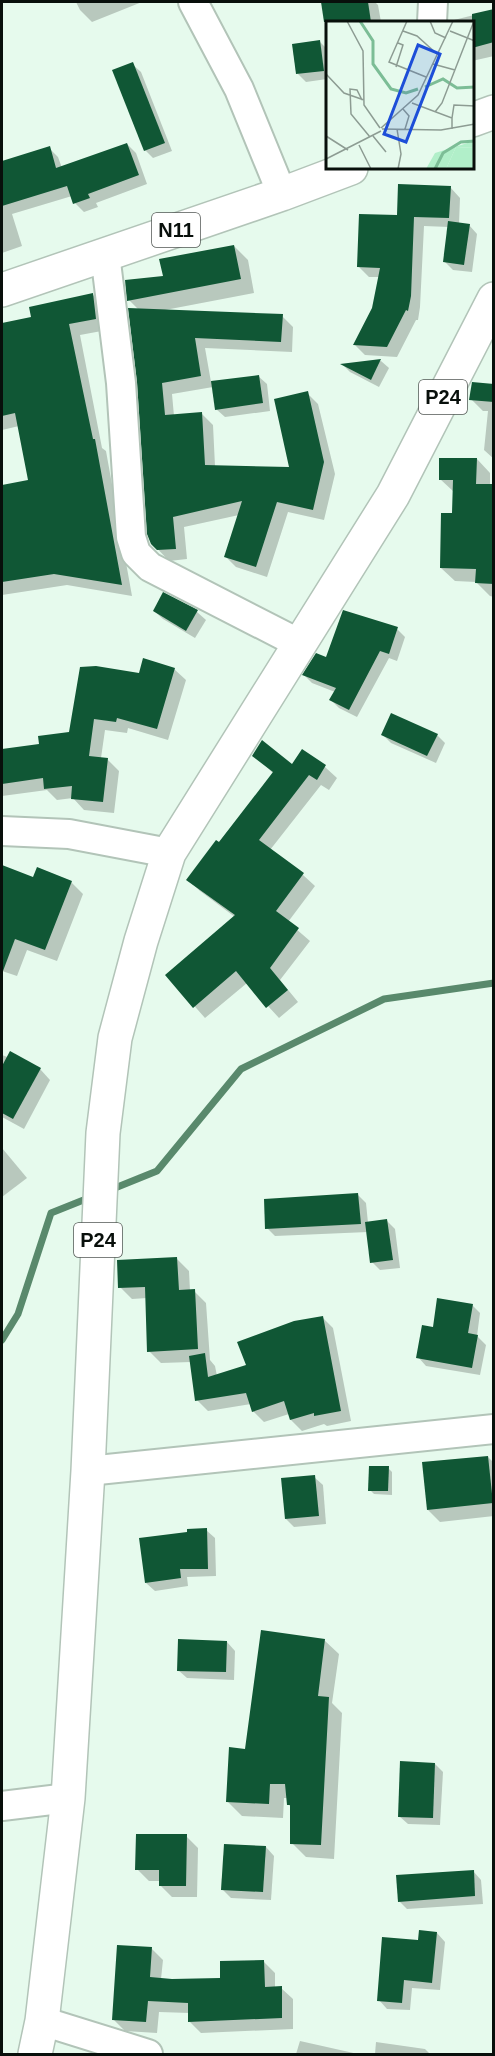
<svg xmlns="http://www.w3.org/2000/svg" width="495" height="2056" font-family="Helvetica,sans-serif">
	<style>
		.shadow { fill: #0003 }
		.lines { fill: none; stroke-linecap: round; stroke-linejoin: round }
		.stream { stroke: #59896c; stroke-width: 7 }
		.building { fill: #105735 }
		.minor-casing { stroke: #b2c4b8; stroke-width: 32 }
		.major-casing { stroke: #b2c4b8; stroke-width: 36 }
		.highway-casing { stroke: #b2c4b8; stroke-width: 36 }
		.minor { stroke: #fff; stroke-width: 28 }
		.major { stroke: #fff; stroke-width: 33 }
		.highway { stroke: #fff; stroke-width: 33 }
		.labels { text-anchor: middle; stroke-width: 6; stroke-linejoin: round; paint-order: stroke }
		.shield { fill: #fff; stroke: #525754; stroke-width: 1.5 }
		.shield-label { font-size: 20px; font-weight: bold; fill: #080f0b }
		.inset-river { fill: none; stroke: #7cbd96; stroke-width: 3 }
		.inset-road { fill: none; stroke: #8d9c93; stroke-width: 1.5 }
		.view { fill: #1d4ed8; fill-opacity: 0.15; stroke: #1d4ed8; stroke-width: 3 }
		.inset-edge { fill: none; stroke: #080f0b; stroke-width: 3 }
	</style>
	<rect width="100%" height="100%" fill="#e6faed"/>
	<!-- shadow -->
	<g class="shadow">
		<path d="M76,2H142L92,22L80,10Z"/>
		<path d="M323,2H375L378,5L381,22H327V39Z"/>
		<path d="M494,10V56L472,61V22L450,21Z"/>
		<path d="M320,42L327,49V79L306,82L298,74Z"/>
		<path d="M132,64L141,72L172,151L153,158L145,150Z"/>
		<path d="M127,144L136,153L147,184L96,203L98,207L84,212L75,203L72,196L12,214L22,246L2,253V191L19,185L49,148L58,157L62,168Z"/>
		<path d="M450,187L460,198L459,224L469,225L477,234L472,272L453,270L445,262L449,227L424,226L420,307L418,320H416L397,357L365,355L355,345L374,308L380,277H369L359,267L398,217Z"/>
		<path d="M234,246L248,260L254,293L165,310L282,316L293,327L292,352L205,348L211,382L258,376L267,384L270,411L225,417L216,409L213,387L172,394L174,416L202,414L213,425L215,466L291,468L307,393L318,404L335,474L324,520L288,512L267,577L236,567L225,556L239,515L184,527L187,559L169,561L152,543L139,310L129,300L164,278Z"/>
		<path d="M93,295L104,306L107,330L80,335L102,448L106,451L132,596L67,585L2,595V486L30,481L19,426L2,430V325L32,318Z"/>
		<path d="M381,361L389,368L379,387L350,372L343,365Z"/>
		<path d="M494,386V459L484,450L488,411H483L471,399Z"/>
		<path d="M477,459L490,473V486H494V597L490,596L476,582L455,581L441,568L453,515L454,492L440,479Z"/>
		<path d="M164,594L197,612L206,620L195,638L163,619L154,611Z"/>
		<path d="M397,629L405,637L397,661L389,658L357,717L339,708L331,700L335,692L312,683L304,675L327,659Z"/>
		<path d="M174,669L186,680L168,740L128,728L127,733L105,730L101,758L107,759L119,771L114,813L84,810L73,798L57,800L47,790L2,796V751L40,745L71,734L140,674Z"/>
		<path d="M383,735H437L445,743L436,763L391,743Z"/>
		<path d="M302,751L325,767L337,778L329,790L321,785L270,850L303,875L315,886L288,922L310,941L280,980L298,1002L279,1018L247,983L205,1018L167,975L235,917L200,891L188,880L274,774L254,755L293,766Z"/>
		<path d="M2,867L34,879L71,882L83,894L57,961L27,950L17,976L2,971Z"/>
		<path d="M2,1055L40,1069L50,1080L24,1129L2,1117Z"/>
		<path d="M2,1148L27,1178L2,1197Z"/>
		<path d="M358,1195L366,1203L368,1223L387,1221L395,1229L400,1268L380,1270L372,1262L368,1232L275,1236L267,1228Z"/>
		<path d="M177,1259L189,1271L190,1291H194L206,1303L210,1360L215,1366L217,1376L248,1366L322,1317L333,1328L351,1421L327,1426L324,1424L302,1431L291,1420L289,1414L264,1422L253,1411L251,1404L208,1411L197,1400L191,1362L161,1363L149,1351L147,1298L132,1299L120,1287Z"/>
		<path d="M472,1305L480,1313L477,1336L486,1345L480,1375L426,1366L418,1357L434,1329Z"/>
		<path d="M488,1457L494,1463V1516L440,1522L428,1510Z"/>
		<path d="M388,1468L392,1472V1495L374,1494L370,1490Z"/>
		<path d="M314,1477L323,1485L326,1524L294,1527L286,1519Z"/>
		<path d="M206,1530L215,1538L216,1576L187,1577L188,1586L155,1591L146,1583Z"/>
		<path d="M324,1640L339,1654L332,1703L342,1713L334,1859L306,1857L292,1843V1808L288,1804L287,1798H284L283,1818L242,1816L228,1802L247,1750Z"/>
		<path d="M227,1642L235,1651L234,1680L187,1678L178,1670Z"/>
		<path d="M435,1764L443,1772L440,1825L408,1824L399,1816Z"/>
		<path d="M186,1836L198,1848L197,1897H172L160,1885V1881H149L137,1869Z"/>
		<path d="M266,1847L274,1856L271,1900L231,1898L222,1889Z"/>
		<path d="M473,1871L481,1880L483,1904L407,1909L399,1901Z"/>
		<path d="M437,1933L445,1942L440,1990L412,1988L410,2010L387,2009L379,2000L420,1941Z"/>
		<path d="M151,1948L163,1960L161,1979H222L264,1962L275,1973V1988H281L293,1999V2029L201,2033L190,2022V2013L159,2012L157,2033L125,2031L113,2019Z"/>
		<path d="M300,2041L358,2054H296Z"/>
		<path d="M376,2042L425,2049L430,2054H375Z"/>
	</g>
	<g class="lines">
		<!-- stream -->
		<g class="stream">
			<path d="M110,1190L157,1171L241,1069L384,999L494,983"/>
			<path d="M2,1340L18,1314L51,1213L91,1197"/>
		</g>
	</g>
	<!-- building -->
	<g class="building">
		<path d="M321,2H368L371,22H324Z"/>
		<path d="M494,9V42L472,48V14Z"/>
		<path d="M320,40L324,71L296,74L292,44Z"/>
		<path d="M133,62L165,143L144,151L112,70Z"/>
		<path d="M127,143L139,175L88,194L90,198L73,204L67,186L2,206V161L50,146L56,168Z"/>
		<path d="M398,184L451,186L449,218L414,217L411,296L408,311L406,310L387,347L353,345L372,308L380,268L357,267L359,214L397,215Z"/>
		<path d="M448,221L470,224L464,265L443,262Z"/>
		<path d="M234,245L241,279L127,301L125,280L163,276L159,259Z"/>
		<path d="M93,293L96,319L69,324L93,439H95L122,585L54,574L2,582V485L28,480L15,413L2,416V323L31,317L29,307Z"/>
		<path d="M128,308L283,314L281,342L195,338L201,376L162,383L165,415L202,412L205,465L289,467L274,399L308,391L324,462L313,510L277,502L256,567L224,557L242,501L173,517L176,549L157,550L151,544L147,534L137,382Z"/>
		<path d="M381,359L371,380L340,364Z"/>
		<path d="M259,375L263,403L215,410L211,381Z"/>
		<path d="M472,382L494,384V402L469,400Z"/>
		<path d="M439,458H477L476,484H494V584L475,583L476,569L440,568L441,513H452L453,480H439Z"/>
		<path d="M163,592L198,610L186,631L153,611Z"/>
		<path d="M343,610L398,627L389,654L380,651L349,710L329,700L336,688L302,675L316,653L326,657Z"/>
		<path d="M143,658L175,668L157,729L117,718L116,722L94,719L89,756L108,758L103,802L71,799L72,786L44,789L43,778L2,784V749L39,744L38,736L69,732L80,667L96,666L139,673Z"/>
		<path d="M391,713L438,734L427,756L381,735Z"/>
		<path d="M262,740L292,764L302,749L326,765L317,780L309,775L259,840L304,873L276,911L299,928L270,968L288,990L266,1008L236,971L193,1008L165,975L235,915L186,880L216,840L219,842L273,772L252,756Z"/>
		<path d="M2,865L33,877L37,867L72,881L45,950L15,939L3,971Z"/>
		<path d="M10,1051L41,1068L13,1119L2,1113V1066Z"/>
		<path d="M358,1193L361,1224L265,1229L264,1199Z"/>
		<path d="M387,1219L393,1260L370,1263L365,1222Z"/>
		<path d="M177,1257L179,1290L195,1289L198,1349L147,1352L145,1287L118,1288L117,1260Z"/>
		<path d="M437,1298L473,1304L468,1333L478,1335L472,1368L416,1358L422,1325L433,1327Z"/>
		<path d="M323,1316L341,1411L314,1416V1413L290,1420L284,1401L252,1412L246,1393L195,1401L189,1356L205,1353L208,1377L246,1365L237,1342L294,1321Z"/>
		<path d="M488,1456L493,1503L427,1510L422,1462Z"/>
		<path d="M369,1466H389L388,1491H368Z"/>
		<path d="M315,1475L319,1516L285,1519L281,1478Z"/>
		<path d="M207,1528L208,1569H180L181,1578L145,1583L139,1538L187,1532V1529Z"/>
		<path d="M261,1630L325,1639L318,1696L329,1697L321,1845L290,1844V1805H287L285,1784H270L269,1804L226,1802L229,1747L245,1749Z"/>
		<path d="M178,1639L227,1641L226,1672L177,1671Z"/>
		<path d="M400,1761L435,1763L433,1818L398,1817Z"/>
		<path d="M136,1834H187L186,1886H159V1870H135Z"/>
		<path d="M224,1844L266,1846L263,1892L221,1890Z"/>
		<path d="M474,1870L475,1896L398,1902L396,1875Z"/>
		<path d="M419,1930L437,1932L432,1983L404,1980L402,2003L377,2001L382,1937L418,1940Z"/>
		<path d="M117,1945L152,1947L150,1977L172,1979L220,1978V1961L264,1960L265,1987L282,1986V2018L188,2022V2003L148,2001L146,2022L112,2020Z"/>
	</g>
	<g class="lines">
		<defs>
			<g id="minor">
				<path d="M193,2L239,89L282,194"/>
				<path d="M432,22L433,2"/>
				<path d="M105,254L121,383L131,537L136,553L150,567L300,644"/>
				<path d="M2,831L69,834L169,853"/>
				<path d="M88,1471L494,1429"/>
				<path d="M2,1806L68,1798"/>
				<path d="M42,2021L148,2054"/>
			</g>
			<path id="major" d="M35,2054L42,2021L68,1798L88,1471L103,1133L115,1038L141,941L169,853L393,495L494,299"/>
			<g id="highway">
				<path d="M472,120L494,112"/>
				<path d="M2,290L282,194L351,168"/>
			</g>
		</defs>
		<!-- minor casing -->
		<use href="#minor" class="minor-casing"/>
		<!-- major casing -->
		<use href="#major" class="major-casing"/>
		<!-- highway casing -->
		<use href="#highway" class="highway-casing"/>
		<!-- minor -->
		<use href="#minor" class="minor"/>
		<!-- major -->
		<use href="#major" class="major"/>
		<!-- highway -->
		<use href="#highway" class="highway"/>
	</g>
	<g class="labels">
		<!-- shield labels -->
		<g class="shield">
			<rect x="152" y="213" width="48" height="34" rx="4.5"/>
			<rect x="419" y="380" width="48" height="34" rx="4.5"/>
			<rect x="74" y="1223" width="48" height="34" rx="4.5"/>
		</g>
		<g class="shield-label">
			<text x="176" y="237">N11</text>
			<text x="443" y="404">P24</text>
			<text x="98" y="1247">P24</text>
		</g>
	</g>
	<!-- overview -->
	<g transform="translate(326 21)">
		<rect width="148" height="148" fill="#e6faed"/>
		<path d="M130,126L148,127V148H120Z" fill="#b1efc9"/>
		<path d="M148,120V127L130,126L120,148H100L109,132Z" fill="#b1efc9"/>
		<path class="inset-river" d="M34,0L47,20V43L65,68L80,72L92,68M99,66L117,58L131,67L149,66M109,148L117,132L135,121L149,120"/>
		<path class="inset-road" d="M21,0L37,30L38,84L54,107M81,0L63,41L100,56M104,0L109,12L120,17M77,10L91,15L111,33M124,10L149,20M107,43L129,49M70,46L77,24L72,22M0,53L18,72L38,79M36,79L31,69L24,68L25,93L44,116M86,82L126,97V108M77,88L83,95L79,108M109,91L116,82L148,0M126,97L128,84L149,85M55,107L92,74L127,0M56,108L115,109L149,103M71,108L75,133L72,148M0,115L22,129M47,115L60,131M33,124L45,148M0,138L55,110"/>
		<path class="view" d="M92,24L114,33L80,121L58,113Z"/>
		<rect width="148" height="148" class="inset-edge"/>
	</g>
	<!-- border -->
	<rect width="495" height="2056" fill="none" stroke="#080f0b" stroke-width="6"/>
</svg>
